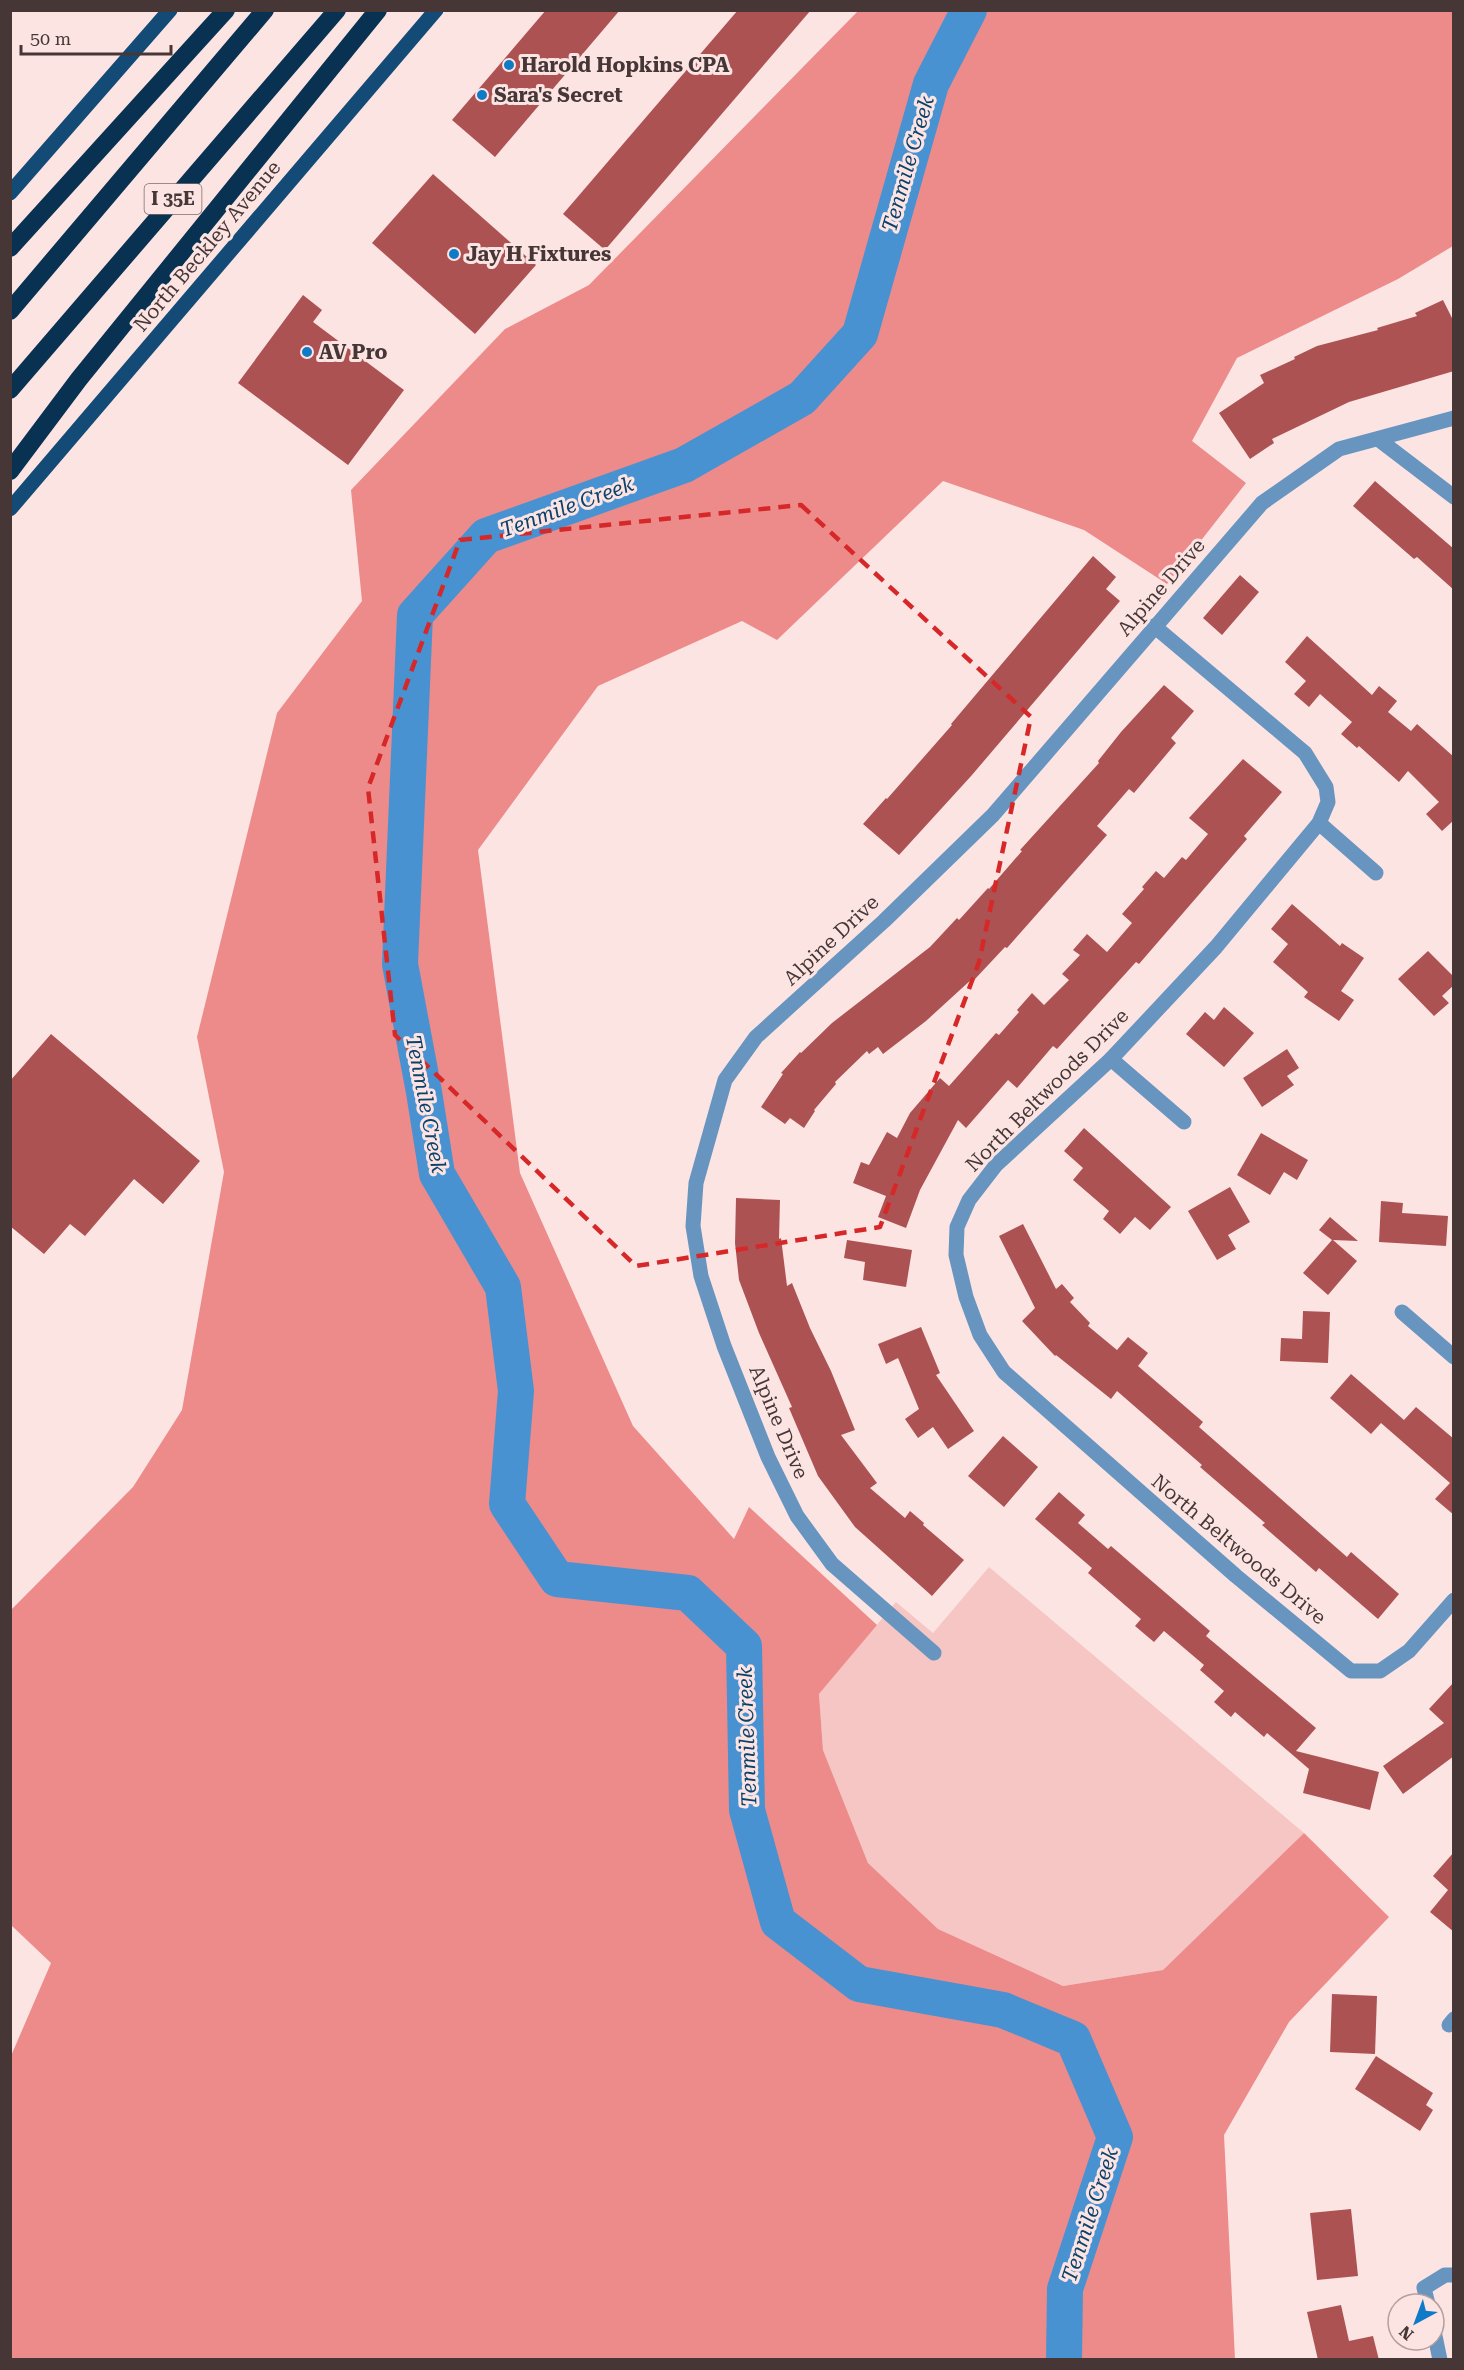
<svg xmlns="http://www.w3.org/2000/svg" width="1464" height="2370" font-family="'Roboto Serif',serif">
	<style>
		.green { fill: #f5c6c4 }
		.forest { fill: #ed8b8a }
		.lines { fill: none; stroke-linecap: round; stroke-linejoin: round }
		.river { stroke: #4992d1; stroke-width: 36 }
		.building { fill: #ad5253 }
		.minor { stroke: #6795bf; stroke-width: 15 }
		.major { stroke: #144b76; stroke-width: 15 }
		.highway { stroke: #093151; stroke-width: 18 }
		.marked { fill: none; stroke: #d62828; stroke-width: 4.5; stroke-dasharray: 12 8; stroke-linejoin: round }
		.poi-dot { fill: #0f7ac5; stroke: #fce4e3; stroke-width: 2 }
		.labels { text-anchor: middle; stroke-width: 6; stroke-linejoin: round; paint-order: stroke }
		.shield { fill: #fce4e3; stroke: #7d6b6a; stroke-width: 1.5 }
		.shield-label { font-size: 18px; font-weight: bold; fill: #463736 }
		.poi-label { font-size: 20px; font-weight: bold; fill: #463736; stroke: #fce4e3; text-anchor: start }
		.street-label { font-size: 20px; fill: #463736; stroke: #fce4e3 }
		.water-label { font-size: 21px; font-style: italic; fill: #0b426c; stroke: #fce4e3 }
	</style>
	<rect width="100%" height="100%" fill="#fce4e3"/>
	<!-- green -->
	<path class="green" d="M989,1567L1304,1833L1163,1970L1063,1986L938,1929L868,1863L823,1750L819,1694L896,1602L933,1633Z"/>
	<!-- forest -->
	<path class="forest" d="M859,10L1453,11V246L1398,279L1237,358L1192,441L1246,483L1167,584L1084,530L943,481L777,640L742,621L598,686L478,850L520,1173L633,1426L734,1539L749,1507L877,1625L819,1694L823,1750L868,1863L938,1929L1063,1986L1163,1970L1304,1833L1389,1917L1289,2022L1224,2135L1235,2359H11V2056L51,1963L11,1925V1610L133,1487L182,1410L224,1172L197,1037L277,713L362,601L351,490L505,329L589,285Z"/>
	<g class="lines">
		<!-- river -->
		<path class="river" d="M969,10L931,84L860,334L802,398L684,465L486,536L415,615L400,964L424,1092L437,1174L503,1287L516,1391L507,1504L557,1579L688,1593L744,1646L747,1810L778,1922L859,1984L1003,2010L1073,2039L1115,2137L1065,2289L1064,2360"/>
	</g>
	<!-- building -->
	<g class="building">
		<path d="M546,10H620L495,157L452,120Z"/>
		<path d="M738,10H811L605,250L563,214Z"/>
		<path d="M433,174L536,265L475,334L372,243Z"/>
		<path d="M303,295L322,310L313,322L404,390L348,465L238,383Z"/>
		<path d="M1443,300L1454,322V371L1349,402L1272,439L1274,443L1250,459L1219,413L1264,383L1260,375L1295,359L1294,357L1317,346L1378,330L1377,328L1417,316L1415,313Z"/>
		<path d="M1375,481L1454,549V590L1417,557L1414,559L1353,506Z"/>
		<path d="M1093,556L1116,577L1106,589L1120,601L972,775L899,855L863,824L886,798L887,799L952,725L951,724Z"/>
		<path d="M1240,575L1259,592L1222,635L1203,618Z"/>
		<path d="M1307,636L1372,695L1379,686L1397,701L1388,712L1411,731L1417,724L1454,757V820L1442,831L1426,814L1439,802L1408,771L1399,782L1359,746L1357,748L1341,734L1352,722L1320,694L1309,707L1294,694L1306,681L1285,662Z"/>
		<path d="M1164,685L1194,711L1171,738L1176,743L1134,793L1129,789L1097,826L1107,835L1007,948L1005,947L975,979L973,978L926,1021L883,1054L878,1047L869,1054L867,1051L835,1082L836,1084L814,1110L815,1111L804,1128L790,1118L785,1124L761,1107L783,1074L781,1073L800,1052L801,1053L832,1023L930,947L957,918L959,920L988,888L989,889L1022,851L1020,850L1099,763L1098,761L1121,732Z"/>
		<path d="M1243,759L1282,792L1244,836L1247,839L1139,964L1136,962L1057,1049L1053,1046L1017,1088L1008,1080L966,1128L958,1120L920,1190L906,1228L878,1217L886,1196L853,1183L861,1162L869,1165L887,1132L897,1138L910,1113L940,1078L949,1086L996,1033L999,1035L1019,1012L1017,1010L1032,993L1044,1005L1069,980L1062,974L1080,955L1073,950L1087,934L1107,952L1132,923L1122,914L1144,889L1142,887L1156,871L1164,878L1182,857L1186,860L1208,834L1189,818Z"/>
		<path d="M1292,904L1340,946L1342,943L1364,958L1341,991L1354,1000L1339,1021L1304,997L1308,992L1273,962L1288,944L1271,929Z"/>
		<path d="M1428,951L1454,977V985L1442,996L1449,1003L1434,1016L1398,979Z"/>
		<path d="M1224,1007L1254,1033L1224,1067L1186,1034L1205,1012L1214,1020Z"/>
		<path d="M51,1034L200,1161L163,1204L134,1179L85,1236L70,1224L44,1254L10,1226V1081Z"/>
		<path d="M1287,1049L1299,1068L1287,1076L1294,1085L1262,1107L1243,1078Z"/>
		<path d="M1084,1128L1171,1207L1150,1230L1135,1217L1120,1234L1103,1219L1109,1211L1073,1180L1083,1168L1064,1151Z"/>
		<path d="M1261,1133L1308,1160L1297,1180L1284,1172L1270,1195L1237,1175Z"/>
		<path d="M1230,1187L1250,1222L1228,1235L1236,1249L1217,1260L1188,1211Z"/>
		<path d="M736,1198L780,1200L779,1239L781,1238L787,1286L792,1283L810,1328L831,1371L855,1430L841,1435L877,1483L870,1488L905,1518L910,1511L924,1523L923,1525L964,1560L932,1596L855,1527L818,1476L789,1408L792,1407L759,1333L739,1280L735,1243Z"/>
		<path d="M1381,1201L1403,1203L1402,1213L1448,1216L1446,1246L1379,1242Z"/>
		<path d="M1330,1217L1358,1241L1333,1240L1357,1261L1328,1295L1303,1273L1332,1240L1319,1230Z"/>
		<path d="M1023,1224L1056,1289L1062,1284L1074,1298L1070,1302L1090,1323L1088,1326L1117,1350L1128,1337L1148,1353L1138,1366L1203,1422L1199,1427L1347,1557L1351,1552L1399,1594L1378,1619L1319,1568L1316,1572L1262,1525L1265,1523L1200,1467L1202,1465L1117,1391L1111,1399L1056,1355L1055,1356L1022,1321L1035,1308L999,1236Z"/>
		<path d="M847,1240L912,1250L906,1287L863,1280L865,1262L844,1258Z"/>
		<path d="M1303,1311L1330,1312L1328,1363L1280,1361L1281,1338L1302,1339Z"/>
		<path d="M921,1327L940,1373L936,1375L974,1431L948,1449L933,1427L918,1438L905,1419L919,1409L898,1358L886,1364L878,1344Z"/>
		<path d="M1351,1374L1404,1420L1416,1407L1454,1439V1515L1435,1499L1450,1483L1381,1423L1371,1434L1330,1398Z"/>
		<path d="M1003,1436L1038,1467L1004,1507L968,1476Z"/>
		<path d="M1059,1492L1085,1515L1078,1523L1108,1549L1111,1546L1210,1631L1206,1636L1316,1728L1296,1751L1379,1772L1370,1810L1303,1793L1309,1769L1267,1733L1264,1737L1235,1712L1231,1717L1214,1702L1224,1691L1200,1670L1204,1665L1164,1631L1154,1642L1135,1626L1141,1619L1088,1573L1092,1568L1035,1519Z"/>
		<path d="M1454,1682V1756L1403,1794L1383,1766L1444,1723L1429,1709Z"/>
		<path d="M1454,1852V1932L1430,1912L1448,1890L1433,1876Z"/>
		<path d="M1332,1994L1377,1996L1375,2054L1330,2052Z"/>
		<path d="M1376,2056L1433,2093L1426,2105L1433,2110L1420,2131L1355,2089Z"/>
		<path d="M1351,2209L1358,2276L1317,2280L1310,2213Z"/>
		<path d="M1341,2305L1349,2341L1373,2336L1379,2360H1318L1307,2312Z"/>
	</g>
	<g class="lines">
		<!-- minor -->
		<g class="minor">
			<path d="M1378,439L1454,497"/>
			<path d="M1154,626L1305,753L1326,787L1328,802L1319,823L1216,947L1111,1059L996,1165L969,1200L957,1227L956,1255L966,1297L980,1335L1004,1372L1236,1576L1351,1671H1380L1409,1651L1454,1600"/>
			<path d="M1319,823L1376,873"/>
			<path d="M1111,1059L1184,1122"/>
			<path d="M1402,1312L1454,1357"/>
			<path d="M934,1653L832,1564L797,1516L768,1457L724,1346L701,1276L693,1226L696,1183L725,1080L756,1037L884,921L993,815L1262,503L1339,449L1454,418"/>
			<path d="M1449,2025L1454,2019"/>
			<path d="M1428,2304L1424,2288L1445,2275H1454"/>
			<path d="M1434,2331L1440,2360"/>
		</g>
		<!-- major -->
		<g class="major">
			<path d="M10,193L170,10"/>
			<path d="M10,509L436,10"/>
		</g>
		<!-- highway -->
		<g class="highway">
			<path d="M10,248L226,10"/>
			<path d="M10,311L265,10"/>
			<path d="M10,390L337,10"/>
			<path d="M10,471L79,379L378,10"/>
		</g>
	</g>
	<!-- marked area -->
	<path class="marked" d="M801,505L1031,717L979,962L880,1227L636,1266L395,1035L368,788L460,540Z"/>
	<!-- markers -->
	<g class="poi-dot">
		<circle cx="509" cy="65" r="6"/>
		<circle cx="482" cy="95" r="6"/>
		<circle cx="454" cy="254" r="6"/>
		<circle cx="307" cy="352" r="6"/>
	</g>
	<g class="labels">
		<!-- shield labels -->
		<rect class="shield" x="144.5" y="184" width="57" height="30" rx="4.5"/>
		<g class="shield-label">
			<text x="173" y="205">I 35E</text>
		</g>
		<!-- poi labels -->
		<g class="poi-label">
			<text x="521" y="72">Harold Hopkins CPA</text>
			<text x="494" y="102">Sara's Secret</text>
			<text x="466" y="261">Jay H Fixtures</text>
			<text x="319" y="359">AV Pro</text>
		</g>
		<!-- street labels -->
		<g class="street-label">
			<text transform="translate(207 246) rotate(-50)" y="7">North Beckley Avenue</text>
			<text transform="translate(1161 587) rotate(-49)" y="7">Alpine Drive</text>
			<text transform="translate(831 940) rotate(-43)" y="7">Alpine Drive</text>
			<text transform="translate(1047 1090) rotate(-45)" y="7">North Beltwoods Drive</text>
			<text transform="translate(779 1422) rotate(67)" y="7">Alpine Drive</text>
			<text transform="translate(1239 1549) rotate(40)" y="7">North Beltwoods Drive</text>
		</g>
		<!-- water labels -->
		<g class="water-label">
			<text transform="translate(908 164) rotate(-74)" y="7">Tenmile Creek</text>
			<text transform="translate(567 507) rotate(-20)" y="7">Tenmile Creek</text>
			<text transform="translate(426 1104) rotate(79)" y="7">Tenmile Creek</text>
			<text transform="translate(747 1737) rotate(-92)" y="7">Tenmile Creek</text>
			<text transform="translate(1090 2215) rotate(-72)" y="7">Tenmile Creek</text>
		</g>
	</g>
	<!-- border -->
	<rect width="1464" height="2370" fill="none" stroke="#463736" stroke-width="24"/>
	<!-- north arrow -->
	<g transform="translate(1416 2322) rotate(221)"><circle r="28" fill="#fce4e3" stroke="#b39f9e" stroke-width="1.5"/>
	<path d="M0-4.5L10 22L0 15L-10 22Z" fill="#0f7ac5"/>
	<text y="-9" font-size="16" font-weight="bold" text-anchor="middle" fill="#463736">N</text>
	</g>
	<!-- scale -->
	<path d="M21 45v9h150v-9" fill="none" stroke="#463736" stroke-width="3"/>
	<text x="30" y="45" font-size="18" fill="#463736" stroke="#fce4e3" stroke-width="4.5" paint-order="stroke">50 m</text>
</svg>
